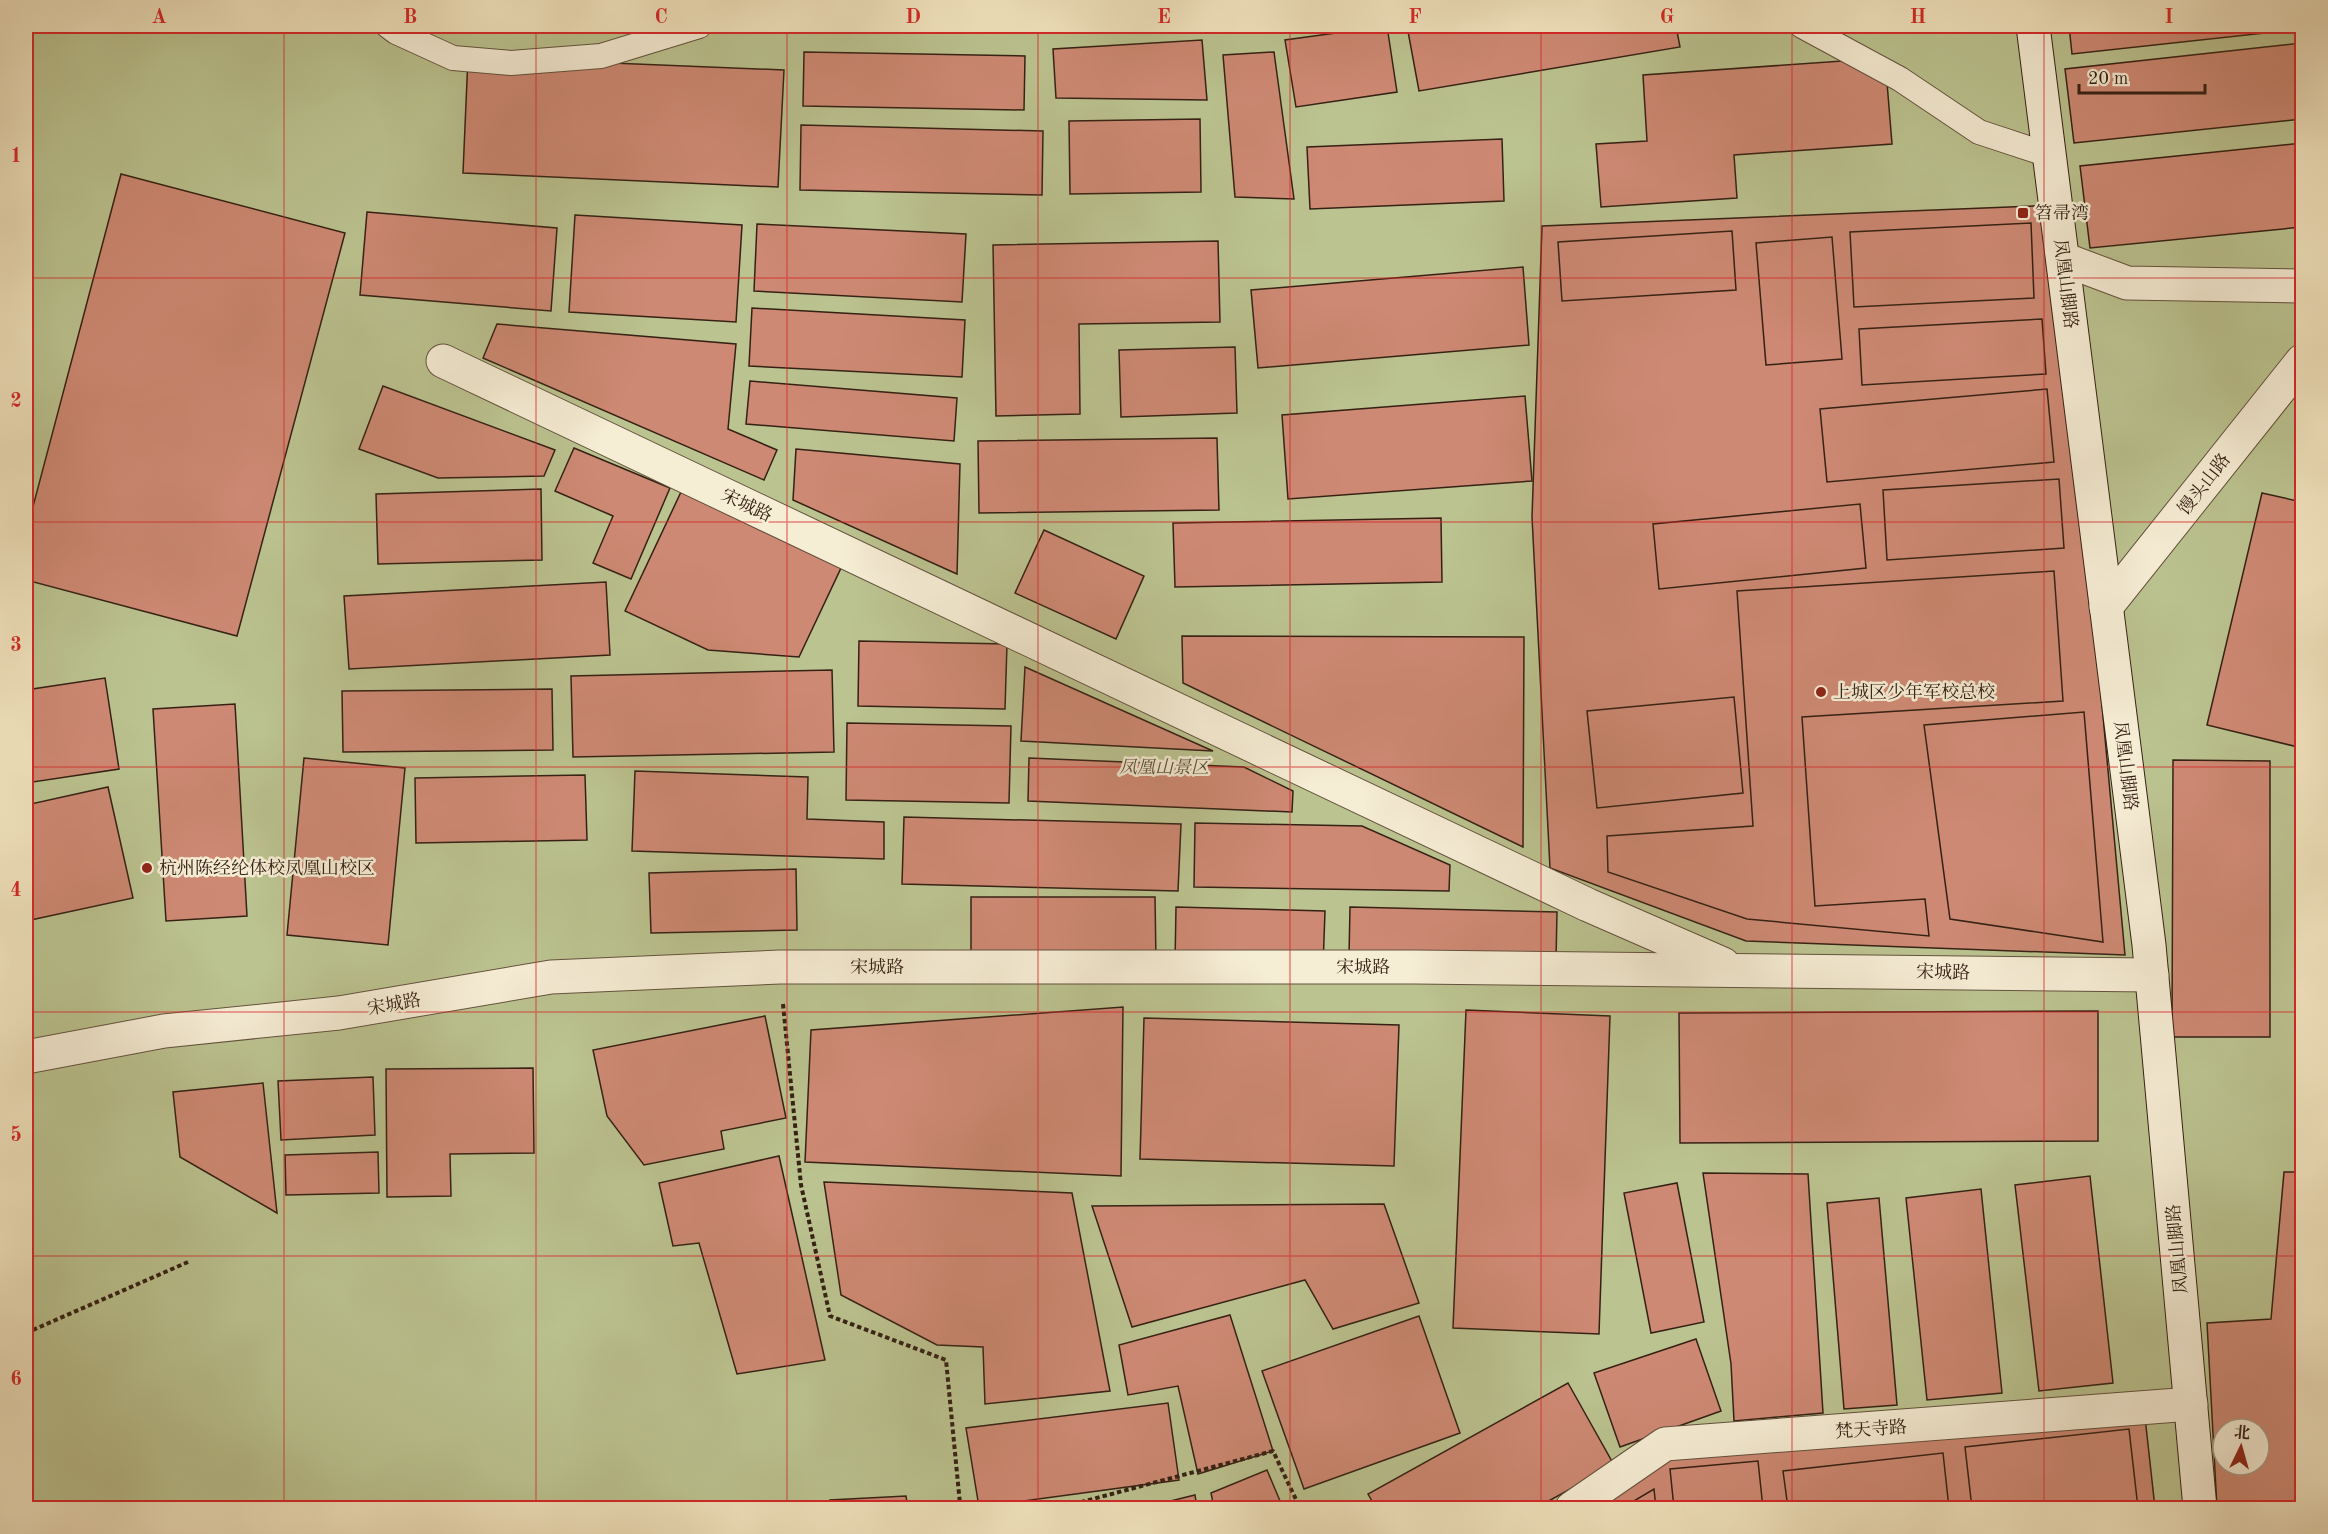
<svg xmlns="http://www.w3.org/2000/svg" width="2328" height="1534" font-family="'Old Standard TT','Noto Serif SC',serif">
	<style>
		.green { fill: #bbc390; stroke: #787252; stroke-width: 1.5; fill-rule: evenodd }
		.building { fill: #ce8974; stroke: #352114; stroke-width: 1.5; fill-rule: evenodd }
		.lines { fill: none; stroke-linecap: round; stroke-linejoin: round }
		.lane-casing { stroke: #64523e; stroke-width: 26 }
		.street-casing { stroke: #64523e; stroke-width: 35 }
		.secondary-casing { stroke: #352114; stroke-width: 35 }
		.path { stroke: #352114; stroke-width: 4; stroke-dasharray: 4.5 3; stroke-linecap: butt }
		.lane { stroke: #f6edd5; stroke-width: 24 }
		.street { stroke: #f6edd5; stroke-width: 33 }
		.secondary { stroke: #f6edd5; stroke-width: 33 }
		.grid { fill: none; stroke: #d62828; stroke-width: 1.5; stroke-opacity: 0.55 }
		.poi-dot { fill: #8f2418; stroke: #f6edd5; stroke-width: 2 }
		.labels { text-anchor: middle; stroke-width: 5; stroke-linejoin: round; paint-order: stroke }
		.poi-label { font-size: 18px; fill: #352114; stroke: #f6edd5; text-anchor: start }
		.street-label { font-size: 18px; fill: #352114; stroke: #f6edd5 }
		.park-label { font-size: 18px; font-style: italic; fill: #5d5239; stroke: #f6edd5 }
		.neatline { fill: none; stroke: #d62828; stroke-width: 2 }
		.grid-label { font-size: 20px; text-anchor: middle; font-weight: bold; fill: #d62828 }
	</style>
	<rect width="100%" height="100%" fill="#f1e3be"/>
	<filter id="stains"><feTurbulence type="fractalNoise" baseFrequency=".00333" numOctaves="4"/><feColorMatrix values="0 0 0 0 .2 0 0 0 0 .09 0 0 0 0 .02 0 0 0 .5 -.17"/></filter>
	<radialGradient id="worn" r=".72"><stop offset=".6" stop-color="#630" stop-opacity="0"/><stop offset="1" stop-color="#630" stop-opacity=".3"/></radialGradient>
	<!-- green -->
	<path class="green" d="M26,26H2302V1508H26ZM2223,1429H2259V1465H2223Z"/>
	<!-- building -->
	<g class="building">
		<path d="M1387,26L1397,92L1296,107L1285,40Z"/>
		<path d="M1407,26H1676L1680,47L1419,91Z"/>
		<path d="M2069,26H2302V29L2072,54Z"/>
		<path d="M1202,40L1207,100L1056,98L1053,49Z"/>
		<path d="M2302,43V119L2074,143L2065,69Z"/>
		<path d="M804,52L1025,56L1024,110L803,106Z"/>
		<path d="M1274,52L1294,199L1235,197L1223,55Z"/>
		<path d="M468,57L784,70L778,187L463,173Z"/>
		<path d="M1885,58L1892,144L1734,155L1737,198L1601,207L1596,144L1647,141L1643,75Z"/>
		<path d="M1200,119L1201,192L1070,194L1069,121Z"/>
		<path d="M801,125L1043,131L1042,195L800,190Z"/>
		<path d="M1502,139L1504,201L1310,209L1307,147Z"/>
		<path d="M2302,143V227L2090,248L2080,166Z"/>
		<path d="M121,174L345,233L237,636L26,580V533Z"/>
		<path d="M2056,205L2125,955L1746,941L1550,868L1532,517L1542,226Z"/>
		<path d="M367,212L557,228L551,311L360,295Z"/>
		<path d="M575,215L742,225L736,322L569,312Z"/>
		<path d="M2031,223L2034,298L1854,307L1850,232Z"/>
		<path d="M757,224L966,234L962,302L754,291Z"/>
		<path d="M1732,231L1736,290L1562,301L1558,242Z"/>
		<path d="M1832,237L1842,359L1766,365L1756,243Z"/>
		<path d="M1218,241L1220,322L1079,324L1080,414L996,416L993,245Z"/>
		<path d="M1523,267L1529,345L1258,368L1251,290Z"/>
		<path d="M752,308L965,320L962,377L749,366Z"/>
		<path d="M2042,319L2046,374L1862,385L1859,329Z"/>
		<path d="M497,324L736,344L728,429L777,450L764,480L483,358Z"/>
		<path d="M1235,347L1237,413L1121,417L1119,350Z"/>
		<path d="M750,381L957,398L954,441L746,424Z"/>
		<path d="M383,386L555,450L544,476L438,478L359,449Z"/>
		<path d="M2047,389L2054,462L1827,482L1820,409Z"/>
		<path d="M1525,396L1532,481L1288,499L1282,415Z"/>
		<path d="M1217,438L1219,510L979,513L978,441Z"/>
		<path d="M574,448L670,488L631,579L593,563L613,516L555,491Z"/>
		<path d="M796,449L960,464L957,574L793,500Z"/>
		<path d="M2059,479L2064,548L1887,560L1883,490Z"/>
		<path d="M541,489L542,560L378,564L376,494Z"/>
		<path d="M681,492L841,568L799,657L708,650L625,611Z"/>
		<path d="M2262,493L2302,502V748L2207,725Z"/>
		<path d="M1860,504L1866,568L1659,589L1653,524Z"/>
		<path d="M1441,518L1442,582L1175,587L1173,523Z"/>
		<path d="M1044,530L1144,576L1116,639L1015,593Z"/>
		<path d="M2054,571L2063,701L1802,717L1815,906L1925,899L1929,936L1747,919L1608,872L1607,836L1753,826L1737,591Z"/>
		<path d="M606,582L610,655L349,669L344,596Z"/>
		<path d="M1182,636L1524,637L1523,847L1183,683Z"/>
		<path d="M859,641L1007,644L1005,709L858,706Z"/>
		<path d="M1025,667L1213,751L1021,741Z"/>
		<path d="M832,670L834,752L573,757L571,676Z"/>
		<path d="M105,678L119,769L33,782L26,740V690Z"/>
		<path d="M552,689L553,750L343,752L342,691Z"/>
		<path d="M1734,697L1743,793L1597,808L1587,711Z"/>
		<path d="M235,704L247,916L166,921L153,709Z"/>
		<path d="M2084,712L2103,942L1950,919L1924,725Z"/>
		<path d="M847,723L1011,726L1009,803L846,800Z"/>
		<path d="M304,758L405,768L388,945L287,935Z"/>
		<path d="M1029,758L1244,767L1293,791L1292,812L1028,801Z"/>
		<path d="M2173,760L2270,761V1037H2172Z"/>
		<path d="M635,771L808,777L807,819L884,822V859L632,851Z"/>
		<path d="M585,775L587,840L416,843L415,778Z"/>
		<path d="M108,787L133,898L26,921V805Z"/>
		<path d="M904,817L1181,824L1178,891L902,884Z"/>
		<path d="M1195,823L1362,826L1450,865L1449,891L1194,887Z"/>
		<path d="M796,869L797,930L651,933L649,873Z"/>
		<path d="M971,897H1155L1156,961H971Z"/>
		<path d="M1176,907L1325,911L1323,967L1175,963Z"/>
		<path d="M1350,907L1557,912L1556,960L1349,956Z"/>
		<path d="M1123,1007L1121,1176L805,1162L811,1030Z"/>
		<path d="M1466,1010L1610,1016L1599,1334L1453,1328Z"/>
		<path d="M2098,1011V1141L1680,1143L1679,1013Z"/>
		<path d="M765,1016L786,1118L721,1131L724,1149L644,1165L607,1116L593,1050Z"/>
		<path d="M1144,1018L1399,1025L1394,1166L1140,1159Z"/>
		<path d="M533,1068L534,1153L450,1154L451,1196L387,1197L386,1069Z"/>
		<path d="M373,1077L375,1135L281,1140L278,1081Z"/>
		<path d="M263,1083L277,1213L180,1157L173,1092Z"/>
		<path d="M378,1152L379,1193L286,1195L285,1155Z"/>
		<path d="M779,1156L825,1360L737,1374L699,1243L673,1246L659,1183Z"/>
		<path d="M2284,1172H2302V1508H2217L2207,1323L2271,1319ZM2223,1429H2259V1465H2223Z"/>
		<path d="M1703,1173L1808,1174L1823,1413L1734,1421L1731,1364Z"/>
		<path d="M2090,1176L2113,1383L2039,1391L2015,1185Z"/>
		<path d="M824,1182L1072,1193L1110,1391L985,1404L983,1347L937,1345L841,1295Z"/>
		<path d="M1677,1183L1704,1322L1651,1333L1624,1193Z"/>
		<path d="M1981,1189L2002,1393L1927,1400L1906,1198Z"/>
		<path d="M1879,1198L1897,1405L1844,1409L1827,1203Z"/>
		<path d="M1384,1204L1419,1303L1333,1329L1305,1280L1132,1327L1092,1206Z"/>
		<path d="M1230,1315L1273,1451L1198,1474L1178,1386L1128,1395L1119,1345Z"/>
		<path d="M1419,1316L1460,1433L1304,1489L1262,1371Z"/>
		<path d="M1696,1339L1721,1411L1620,1447L1594,1373Z"/>
		<path d="M1568,1383L1614,1465L1536,1508H1376L1368,1494Z"/>
		<path d="M1168,1403L1179,1480L979,1507L966,1428Z"/>
		<path d="M2144,1408L2155,1508H1572L1665,1444Z"/>
		<path d="M2129,1429L2138,1508H1972L1965,1447Z"/>
		<path d="M1943,1453L1949,1508H1788L1783,1471Z"/>
		<path d="M1758,1461L1763,1508H1674L1670,1469Z"/>
		<path d="M1267,1470L1283,1508H1214L1211,1493Z"/>
		<path d="M1654,1489L1656,1508H1622Z"/>
		<path d="M1195,1495L1197,1508H1142Z"/>
		<path d="M906,1496L908,1508H832L830,1500Z"/>
	</g>
	<g class="lines">
		<defs>
			<g id="lane">
				<path d="M388,26L396,32L453,58L511,63L601,56L699,26"/>
				<path d="M1802,26L1900,79L1979,132L2049,155"/>
			</g>
			<g id="street">
				<path d="M2063,259L2127,283L2302,286"/>
				<path d="M443,361L1588,905L1723,964"/>
				<path d="M2106,607L2302,361"/>
				<path d="M26,1057L164,1031L339,1013L551,977L780,967H1415L2152,975"/>
				<path d="M1572,1508L1665,1444L2191,1404"/>
			</g>
			<path id="secondary" d="M2033,26L2149,945L2200,1508"/>
		</defs>
		<!-- lane casing -->
		<use href="#lane" class="lane-casing"/>
		<!-- street casing -->
		<use href="#street" class="street-casing"/>
		<!-- secondary casing -->
		<use href="#secondary" class="secondary-casing"/>
		<!-- path -->
		<g class="path">
			<path d="M783,1004L801,1185L830,1316L946,1360L960,1504L966,1508"/>
			<path d="M26,1333L188,1262"/>
			<path d="M1059,1508L1273,1451L1300,1508"/>
		</g>
		<!-- lane -->
		<use href="#lane" class="lane"/>
		<!-- street -->
		<use href="#street" class="street"/>
		<!-- secondary -->
		<use href="#secondary" class="secondary"/>
	</g>
	<!-- grid -->
	<path class="grid" d="M284,26V1508M536,26V1508M787,26V1508M1038,26V1508M1290,26V1508M1541,26V1508M1792,26V1508M2044,26V1508M26,278H2302M26,522H2302M26,767H2302M26,1012H2302M26,1256H2302"/>
	<!-- markers -->
	<g class="poi-dot">
		<rect x="2017" y="207" width="12" height="12" rx="3"/>
		<circle cx="1821" cy="692" r="6"/>
		<circle cx="147" cy="868" r="6"/>
	</g>
	<g class="labels">
		<!-- poi labels -->
		<g class="poi-label">
			<text x="2035" y="219">笤帚湾</text>
			<text x="1833" y="698">上城区少年军校总校</text>
			<text x="159" y="874">杭州陈经纶体校凤凰山校区</text>
		</g>
		<!-- street labels -->
		<g class="street-label">
			<text transform="translate(2066 284) rotate(83)" y="6">凤凰山脚路</text>
			<text transform="translate(2204 484) rotate(-52)" y="6">馒头山路</text>
			<text transform="translate(747 505) rotate(25)" y="6">宋城路</text>
			<text transform="translate(2126 766) rotate(83)" y="6">凤凰山脚路</text>
			<text x="877" y="973">宋城路</text>
			<text x="1363" y="973">宋城路</text>
			<text transform="translate(1943 972) rotate(1)" y="6">宋城路</text>
			<text transform="translate(394 1004) rotate(-10)" y="6">宋城路</text>
			<text transform="translate(2177 1249) rotate(-95)" y="6">凤凰山脚路</text>
			<text transform="translate(1871 1429) rotate(-4)" y="6">梵天寺路</text>
		</g>
		<!-- park labels -->
		<g class="park-label">
			<text x="1164" y="773">凤凰山景区</text>
		</g>
	</g>
	<!-- margin -->
	<rect width="2328" height="1534" fill="none" stroke="#f1e3be" stroke-width="66"/>
	<!-- north arrow -->
	<g transform="translate(2241 1447) rotate(5)"><circle r="28" fill="#f6edd5" stroke="#a99b88" stroke-width="1.5"/>
	<path d="M0-4.5L10 22L0 15L-10 22Z" fill="#8f2418"/>
	<text y="-9" font-size="16" font-weight="bold" text-anchor="middle" fill="#352114">北</text>
	</g>
	<!-- scale -->
	<path d="M2079 84v9h126v-9" fill="none" stroke="#352114" stroke-width="3"/>
	<text x="2088" y="84" font-size="18" fill="#352114" stroke="#f6edd5" stroke-width="4.5" paint-order="stroke">20 m</text>
	<rect x="33" y="33" width="2262" height="1468" class="neatline"/>
	<g class="grid-label">
		<text x="159" y="23">A</text>
		<text x="410" y="23">B</text>
		<text x="661" y="23">C</text>
		<text x="913" y="23">D</text>
		<text x="1164" y="23">E</text>
		<text x="1415" y="23">F</text>
		<text x="1667" y="23">G</text>
		<text x="1918" y="23">H</text>
		<text x="2169" y="23">I</text>
		<text x="16" y="162">1</text>
		<text x="16" y="407">2</text>
		<text x="16" y="651">3</text>
		<text x="16" y="896">4</text>
		<text x="16" y="1141">5</text>
		<text x="16" y="1385">6</text>
	</g>
	<rect width="100%" height="100%" filter="url(#stains)"/>
	<rect width="100%" height="100%" fill="url(#worn)"/>
</svg>
